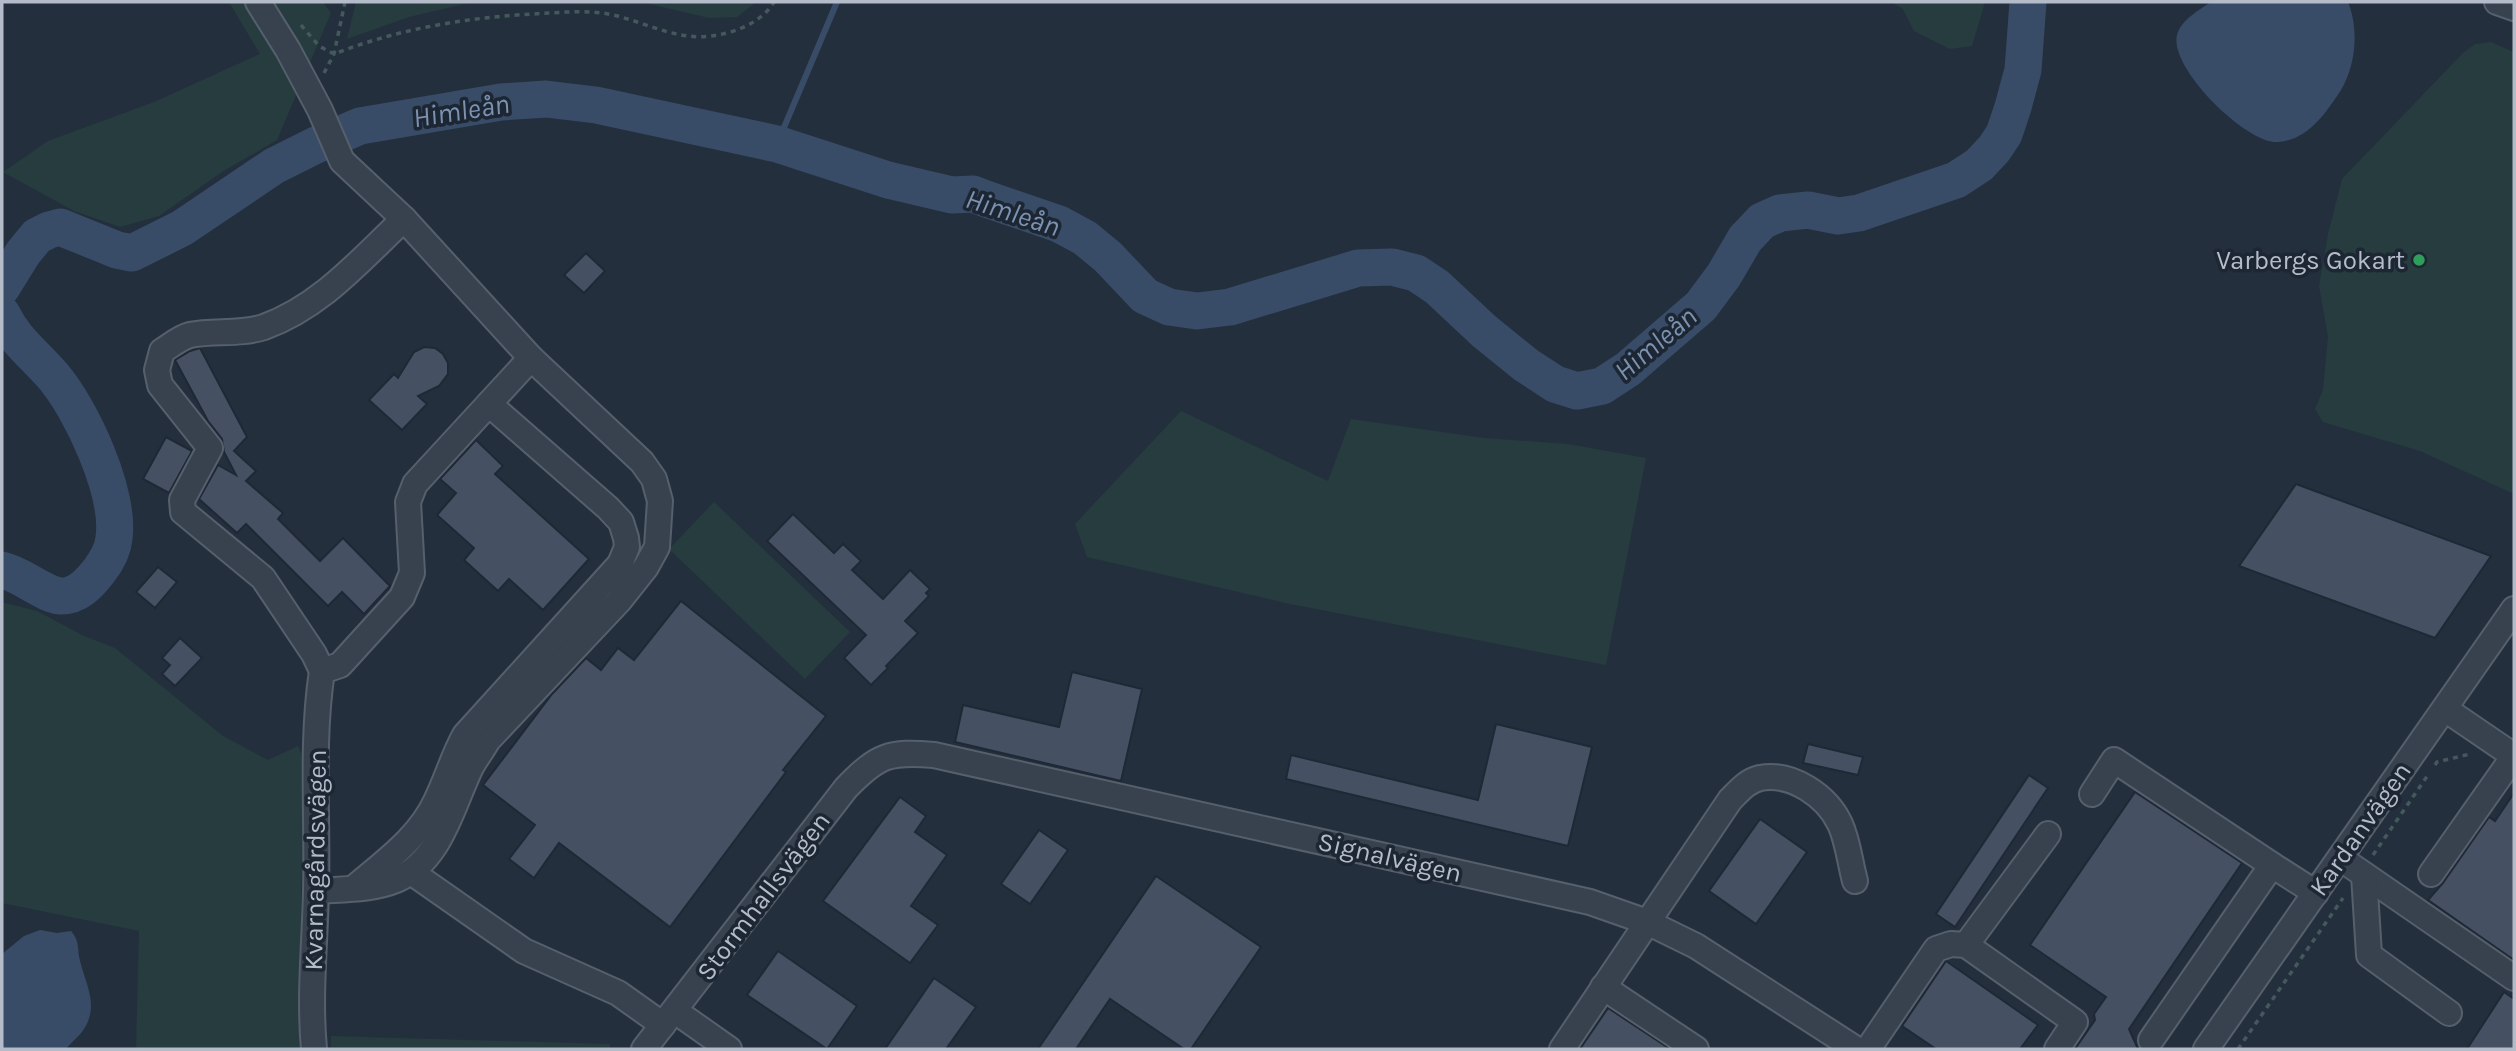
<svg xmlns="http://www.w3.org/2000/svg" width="2516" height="1051" font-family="Karla,sans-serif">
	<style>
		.green { fill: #263c3f }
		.water { fill: #394c67 }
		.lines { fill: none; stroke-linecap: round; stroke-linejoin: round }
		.stream { stroke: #394c67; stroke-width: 6 }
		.river { stroke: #394c67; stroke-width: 37 }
		.building { fill: #455162; stroke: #1f2835; stroke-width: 2 }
		.minor-casing { stroke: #565f6c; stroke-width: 28 }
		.path { stroke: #44595c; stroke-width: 3.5; stroke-dasharray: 5 5; stroke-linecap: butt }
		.minor { stroke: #38414e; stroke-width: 24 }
		.leisure-dot { fill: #2e9e5b; stroke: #1d2633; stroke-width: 2.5 }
		.labels { text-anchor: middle; stroke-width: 7; stroke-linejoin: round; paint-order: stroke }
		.poi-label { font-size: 26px; fill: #b4bcc9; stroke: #1d2633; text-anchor: end }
		.street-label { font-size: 26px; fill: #b4bcc9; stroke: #1d2633 }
		.water-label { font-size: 28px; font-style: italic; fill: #7c92b1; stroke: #1d2633 }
	</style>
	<rect width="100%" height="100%" fill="#242f3e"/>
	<!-- green -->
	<g class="green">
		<path d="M229,2H323L331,13L277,140L222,172L159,216L120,227L74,211L3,172L48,141L154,102L260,54Z"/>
		<path d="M356,2H473L409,17L347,39Z"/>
		<path d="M641,2H756L737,17L709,18Z"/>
		<path d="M1891,2H1985L1972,46L1950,49L1914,31L1903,9Z"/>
		<path d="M2491,42L2514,52V494L2420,451L2323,422L2315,409L2323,390L2328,337L2319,286L2328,234L2342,179L2463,53L2475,44Z"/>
		<path d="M1181,411L1328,481L1351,419L1484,438L1568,444L1646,458L1606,665L1290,604L1087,557L1075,524Z"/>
		<path d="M714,502L850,632L805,679L669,549Z"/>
		<path d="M2,602L37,611L82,635L115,648L223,736L268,760L298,746L308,768L301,891V1049H136L139,931L2,903Z"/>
		<path d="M331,1036L610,1044V1049H331Z"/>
	</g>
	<!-- water -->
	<g class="water">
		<path d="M2211,2H2348C2359,29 2356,65 2341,90C2326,113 2307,141 2277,142C2246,143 2169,68 2177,35C2181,20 2199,10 2211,2Z"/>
		<path d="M40,930L57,933L71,931C80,941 77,949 80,961C86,985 99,1005 84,1029C80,1036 71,1042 66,1049H2V954L24,936Z"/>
	</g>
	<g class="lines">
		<!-- stream -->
		<path class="stream" d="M777,144L837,2"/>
		<!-- river -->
		<g class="river">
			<path d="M2,287L23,253L37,236L49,230L60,227L117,250L132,253L182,228L274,166L316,145L360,126L501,102L546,99L596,105L777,144L888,180L952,195L973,194L986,199L1059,224L1085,238L1108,257L1145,296L1169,307L1197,311L1230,307L1358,268L1392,267L1416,273L1437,287L1484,331L1526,365L1555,384L1577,391L1602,386L1628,369L1701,306L1724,275L1745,239L1762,221L1780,213L1808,210L1838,216L1859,213L1956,180L1979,165L1994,149L2004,134L2013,107L2023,70L2028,2"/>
			<path d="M2,314C14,340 35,355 53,376C82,410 120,493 114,538C113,549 106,562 99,571C89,584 77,597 60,596C43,594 21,574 2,570"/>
		</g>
	</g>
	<!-- building -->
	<g class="building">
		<path d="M586,253L605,271L584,293L564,275Z"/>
		<path d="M424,347L435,348L443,354L448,363V374L439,386L418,396L427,404L402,430L369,400L394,374L398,378L414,352Z"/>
		<path d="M200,348L247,437L234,451L256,471L246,481L283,513L278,519L320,561L343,538L390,586L364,614L342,592L328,606L246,524L237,533L199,499L218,465L236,475L224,452L222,439L208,421L175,360L190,351Z"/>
		<path d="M166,437L192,451L169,493L143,479Z"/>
		<path d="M476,440L503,466L495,474L589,559L543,610L509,579L498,591L464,560L474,548L437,515L456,493L440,479Z"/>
		<path d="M2296,484L2491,556L2435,638L2239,566Z"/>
		<path d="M793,514L834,553L843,544L861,561L852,570L883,599L910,570L930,589L926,593L929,596L905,621L918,633L886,666L888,668L871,685L844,658L866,635L767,541Z"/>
		<path d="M158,567L177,582L155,608L136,592Z"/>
		<path d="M681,601L826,716L783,770L786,772L670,927L559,843L534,878L509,859L535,825L483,785L552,694L586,658L601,670L618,648L634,660Z"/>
		<path d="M180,638L202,658L175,686L162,674L170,665L162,658Z"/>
		<path d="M1072,672L1142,689L1121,781L955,742L963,705L1059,727Z"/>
		<path d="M1496,724L1592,747L1568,846L1286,779L1291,755L1478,800Z"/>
		<path d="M1808,744L1863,757L1858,775L1803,763Z"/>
		<path d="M2029,775L2048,788L1955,927L1936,914Z"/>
		<path d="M2135,792L2242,863L2129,1029L2138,1049H2075L2095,1020L2094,1014L2106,997L2030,945Z"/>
		<path d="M2514,793V960L2428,900L2443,883L2489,817L2495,821Z"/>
		<path d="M900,797L926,816L915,832L947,855L911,906L938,925L910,963L823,901Z"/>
		<path d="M1760,819L1807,852L1756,924L1709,891Z"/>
		<path d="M1039,830L1068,850L1030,904L1001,884Z"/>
		<path d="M1156,876L1261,947L1191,1049H1184L1110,999L1076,1049H1038Z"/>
		<path d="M778,951L857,1006L827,1049L747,995Z"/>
		<path d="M1946,961L2038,1025L2020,1049H1936L1902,1026Z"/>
		<path d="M934,978L976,1007L946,1049H885Z"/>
		<path d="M2504,992L2514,999V1049H2467Z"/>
		<path d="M1608,1008L1670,1049H1580Z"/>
	</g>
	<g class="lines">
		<defs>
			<g id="minor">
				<path d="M258,2L288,50L320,110L342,161L404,219L531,358L642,462L654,479L660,501L657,547L646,567L619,601L488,740C483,749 476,758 471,767C452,806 441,861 396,880C372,890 342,889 316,891"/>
				<path d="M2497,2L2514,8"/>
				<path d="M322,671L314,654L263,578L183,512L182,500L210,448L160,385L157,370L162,351C170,346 181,337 190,335C214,330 240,335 264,327C322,306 361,259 404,219"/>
				<path d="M2445,709L2514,756"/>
				<path d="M2092,794L2114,760L2272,865"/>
				<path d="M2340,858L2514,978"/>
				<path d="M411,872L524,951L618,993L663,1025"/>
				<path d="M2431,874L2514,756"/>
				<path d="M2364,875L2369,955L2449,1013"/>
				<path d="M354,888C384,862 419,838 436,801C447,779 453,756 465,735L620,564L627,547L626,538L621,522L608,508L489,404"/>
				<path d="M1966,945L2048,834"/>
				<path d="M1603,987L1696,1049"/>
				<path d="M675,1011L729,1049"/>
				<path d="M2151,1040L2272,865L2316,893"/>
				<path d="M314,1049C309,996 315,943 316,890C318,818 311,743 322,671L340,665L402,597L412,573L408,502L415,484L531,358"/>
				<path d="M644,1049L846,788C878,755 889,751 934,755L1590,902L1647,922L1696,946L1856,1049"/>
				<path d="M1562,1049L1730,800C1739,791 1747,781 1760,778C1792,772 1827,796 1840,824C1848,841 1850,863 1855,881"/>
				<path d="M1868,1049L1936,949L1951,944L1966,945L2075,1022L2057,1049"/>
				<path d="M2206,1049L2514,609"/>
			</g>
		</defs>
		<!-- minor casing -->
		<use href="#minor" class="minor-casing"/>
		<!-- path -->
		<g class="path">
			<path d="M301,25L319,46L334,54C398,29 464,18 532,14C555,13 579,10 602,13C639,18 672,41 711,36C735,33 761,23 774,2"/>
			<path d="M324,73L334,54L345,2"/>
			<path d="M2435,765L2437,762L2470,754"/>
			<path d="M2373,855L2428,775"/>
			<path d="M2238,1049L2343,898"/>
		</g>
		<!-- minor -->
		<use href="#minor" class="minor"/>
	</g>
	<!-- markers -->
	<circle class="leisure-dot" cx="2419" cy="260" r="7"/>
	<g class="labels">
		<!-- poi labels -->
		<g class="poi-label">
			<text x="2405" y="269">Varbergs Gokart</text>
		</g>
		<!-- street labels -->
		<g class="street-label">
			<text transform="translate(2360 829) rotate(-55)" y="9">Kardanvägen</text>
			<text transform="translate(1390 857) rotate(13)" y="9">Signalvägen</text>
			<text transform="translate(315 860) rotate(-89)" y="9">Kvarnagårdsvägen</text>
			<text transform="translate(763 896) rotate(-53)" y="9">Stormhallsvägen</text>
		</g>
		<!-- water labels -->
		<g class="water-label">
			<text transform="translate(461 110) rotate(-9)" y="10">Himleån</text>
			<text transform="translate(1013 212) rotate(18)" y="10">Himleån</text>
			<text transform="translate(1655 343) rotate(-40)" y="10">Himleån</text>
		</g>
	</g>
	<!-- border -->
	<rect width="2516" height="1051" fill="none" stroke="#b4bcc9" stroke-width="7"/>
</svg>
